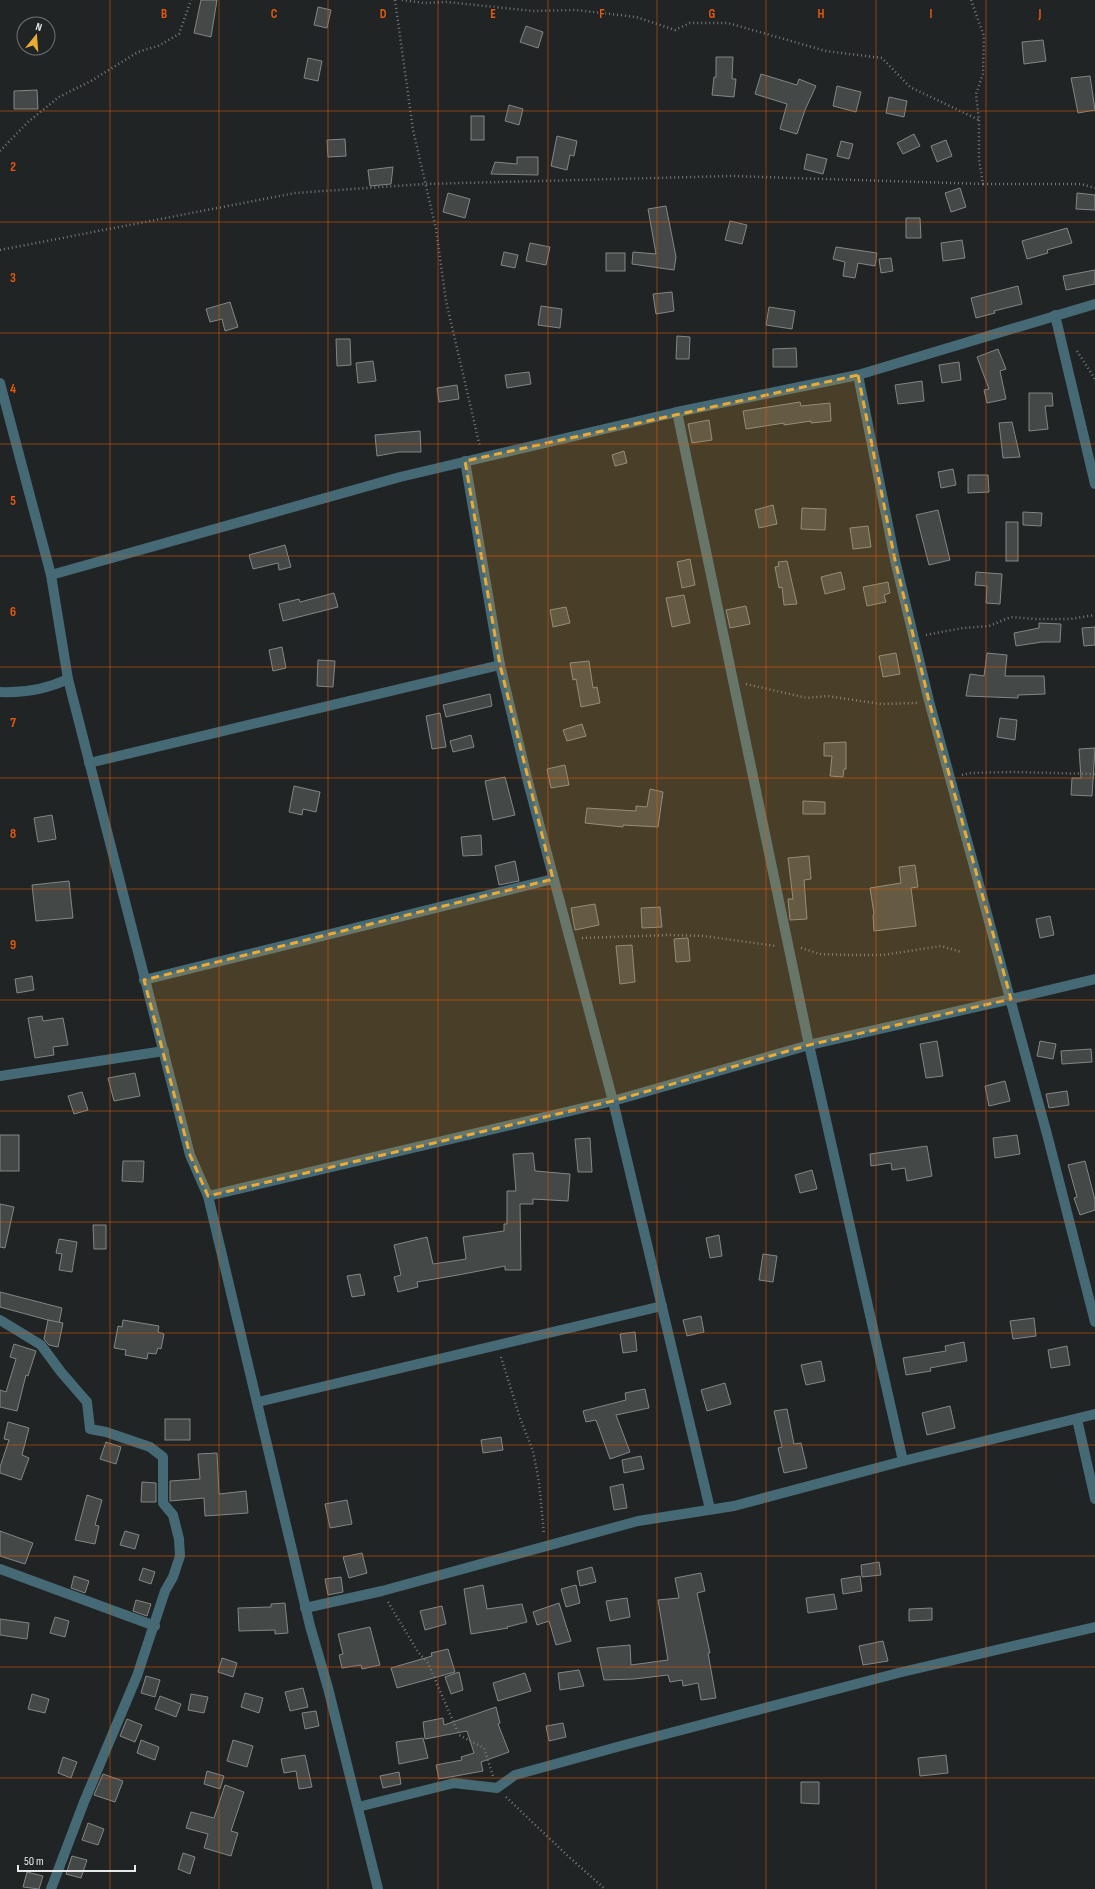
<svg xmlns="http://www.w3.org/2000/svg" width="1095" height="1889" font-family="'Sofia Sans Condensed',sans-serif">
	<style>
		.building { fill: #444846; stroke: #828684 }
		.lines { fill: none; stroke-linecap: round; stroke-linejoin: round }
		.path { stroke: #777a7a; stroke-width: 2.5; stroke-dasharray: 1 3; stroke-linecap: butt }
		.minor { stroke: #466a75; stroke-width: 10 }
		.marked { fill: #e9ab38; fill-opacity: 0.2; stroke: #e9ab38; stroke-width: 3; stroke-dasharray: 8 5; stroke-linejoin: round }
		.grid { fill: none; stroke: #e8590c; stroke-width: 1; stroke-opacity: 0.55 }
		.grid-label { font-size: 13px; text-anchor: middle; font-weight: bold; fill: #e8590c; stroke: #212424; stroke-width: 3; stroke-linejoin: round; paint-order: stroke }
	</style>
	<rect width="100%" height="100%" fill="#212424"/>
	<!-- building -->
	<g class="building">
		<path d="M201,0H217L211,37L194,33Z"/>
		<path d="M318,7L331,10L327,28L314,25Z"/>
		<path d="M526,26L543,32L538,48L520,42Z"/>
		<path d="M1043,40L1046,61L1024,64L1022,42Z"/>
		<path d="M716,57H733L732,79H736L734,97L712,95L714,77H716Z"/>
		<path d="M308,58L322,61L318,81L304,78Z"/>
		<path d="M761,74L797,85L799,79L816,86L805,110L797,134L780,129L787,104L755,94Z"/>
		<path d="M1090,76L1095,110L1078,113L1071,78Z"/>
		<path d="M837,86L861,92L856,112L833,106Z"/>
		<path d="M37,90L38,109H14V91Z"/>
		<path d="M889,97L907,101L904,117L886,113Z"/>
		<path d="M509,105L523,109L519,125L505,121Z"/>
		<rect x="471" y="116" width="13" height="24"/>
		<path d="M914,134L920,146L903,154L897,143Z"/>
		<path d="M557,136L577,141L574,156L570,155L567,170L551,166Z"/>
		<path d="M345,139L346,156L328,157L327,140Z"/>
		<path d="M946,140L952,156L937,162L931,146Z"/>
		<path d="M841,141L853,144L849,159L837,156Z"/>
		<path d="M807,154L827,159L823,174L804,169Z"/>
		<path d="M517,157H538V175L491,174L495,162L517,164Z"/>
		<path d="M393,167L391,184L370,186L368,170Z"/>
		<path d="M960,188L966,207L951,212L945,193Z"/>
		<path d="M448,193L470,199L465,218L443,212Z"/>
		<path d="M1077,193L1095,195V210L1076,209Z"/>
		<path d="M666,206L676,257L674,270L632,264L633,252L656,254L648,209Z"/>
		<path d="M906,218H920L921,238H906Z"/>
		<path d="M730,221L747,225L742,244L725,240Z"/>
		<path d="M1067,228L1072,243L1047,250L1048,253L1027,259L1022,241Z"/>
		<path d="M962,240L965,258L943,261L941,243Z"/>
		<path d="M530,243L550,247L546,265L526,261Z"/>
		<path d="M836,247L877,253L875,266L858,263L855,278L843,276L845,262L833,259Z"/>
		<path d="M504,252L518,255L515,268L501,265Z"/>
		<rect x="606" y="253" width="19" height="18"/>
		<path d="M891,258L893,271L881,273L879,259Z"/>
		<path d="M1095,270V284L1066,290L1063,276Z"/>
		<path d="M1018,286L1022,304L994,311L995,313L976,318L971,298Z"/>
		<path d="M672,292L674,311L656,314L653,294Z"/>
		<path d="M230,302L238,327L225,331L222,319L210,322L206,309Z"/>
		<path d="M541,306L562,309L560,328L538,325Z"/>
		<path d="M769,307L795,311L792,329L766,325Z"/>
		<path d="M677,336L690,337L689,359H676Z"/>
		<path d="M336,339H350L351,365L337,366Z"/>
		<path d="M796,348L797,367H773V349Z"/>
		<path d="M998,349L1006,369L1000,371L1006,399L987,403L984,390L989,389L977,357Z"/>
		<path d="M373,361L376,381L358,383L356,363Z"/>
		<path d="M959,362L961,380L942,383L939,365Z"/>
		<path d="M529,372L531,384L507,388L505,375Z"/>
		<path d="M922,381L924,401L898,404L895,385Z"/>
		<path d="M457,385L459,399L439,402L437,388Z"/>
		<path d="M1029,393H1052L1053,406H1045L1048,429L1029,431Z"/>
		<path d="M800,402L801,406L830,403L831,421L811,423V421L784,425V423L746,429L743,411Z"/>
		<path d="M709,420L712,440L692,443L688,424Z"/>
		<path d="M1012,422L1020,457L1003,458L999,423Z"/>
		<path d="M420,431L421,452H399L377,456L375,435Z"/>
		<path d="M624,451L627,463L615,466L612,455Z"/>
		<path d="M953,469L956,485L941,488L938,472Z"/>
		<path d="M968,475H988L989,492L968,493Z"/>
		<path d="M773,505L777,524L759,528L755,510Z"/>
		<path d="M802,508L826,509L825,530L801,529Z"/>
		<path d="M938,510L950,560L929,565L916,515Z"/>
		<path d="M1023,512L1042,513L1041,526L1023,525Z"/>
		<rect x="1006" y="522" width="12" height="39"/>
		<path d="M868,526L871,547L853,549L850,528Z"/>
		<path d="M285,545L291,567L279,570L278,563L253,569L249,555Z"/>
		<path d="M690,559L695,585L682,588L677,562Z"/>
		<path d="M787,561L797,604L784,605L782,587L779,588L775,567L779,566L778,562Z"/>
		<path d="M841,572L845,589L825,594L821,577Z"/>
		<path d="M976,572L1002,574L1000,604L986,603L987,586L975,585Z"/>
		<path d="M888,582L890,593L884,595L886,602L867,606L863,587Z"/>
		<path d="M334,593L338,607L283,621L279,604L299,599L300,602Z"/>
		<path d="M684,595L690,623L672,627L666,598Z"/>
		<path d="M746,606L750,624L730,628L726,610Z"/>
		<path d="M566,607L570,623L553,627L550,610Z"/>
		<path d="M1039,623L1061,624L1060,642H1042L1016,646L1014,633L1039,628Z"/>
		<path d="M1095,627V645L1084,646L1082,628Z"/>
		<path d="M282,647L286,668L273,671L269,650Z"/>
		<path d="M896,653L900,674L883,677L879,656Z"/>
		<path d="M987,653L1007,655L1005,676H1044L1045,694L1018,695V698L966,696L970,674L984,676Z"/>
		<path d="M318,660L335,661L333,687L317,686Z"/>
		<path d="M589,661L593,688L597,687L600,703L581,707L576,679L573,680L570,663Z"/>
		<path d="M490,694L492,706L446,717L443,705Z"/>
		<path d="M440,713L446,747L432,749L426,716Z"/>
		<path d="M1000,718L1017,720L1015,740L997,737Z"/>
		<path d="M582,724L586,736L567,741L563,730Z"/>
		<path d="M471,735L474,747L453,752L450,741Z"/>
		<path d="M846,742V769H844L843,777L830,776L832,756H824V743Z"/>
		<path d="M1095,748L1092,796L1071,795L1072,778H1081L1079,749Z"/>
		<path d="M565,765L569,785L551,788L547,769Z"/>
		<path d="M505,777L515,815L493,820L485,781Z"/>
		<path d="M294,786L320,792L316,812L303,809L302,815L289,812Z"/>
		<path d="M650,789L663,792L658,827L623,825V827L585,823L587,808L636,811V806L647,807Z"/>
		<path d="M803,801L825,802V814H803Z"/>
		<path d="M52,815L56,839L38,842L34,818Z"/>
		<path d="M481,835L482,855L463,856L461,837Z"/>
		<path d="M809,856L811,879L804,880L807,919L790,920L788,899H793L788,858Z"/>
		<path d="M515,861L519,881L499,885L495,866Z"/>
		<path d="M915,865L918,887L911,888L916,926L874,931L873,915L874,914L870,888L901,883L899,867Z"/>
		<path d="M69,881L73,918L36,921L32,885Z"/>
		<path d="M595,904L599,925L575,930L571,908Z"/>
		<path d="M660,907L662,927L642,928L641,908Z"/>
		<path d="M1050,916L1054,935L1040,938L1036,919Z"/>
		<path d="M688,938L690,961L676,962L674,939Z"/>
		<path d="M632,945L635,982L620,984L616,946Z"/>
		<path d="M32,976L34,990L17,993L15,979Z"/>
		<path d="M42,1016L43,1021L63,1018L68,1045L53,1047L54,1055L35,1058L28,1018Z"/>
		<path d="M937,1041L943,1076L926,1078L920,1044Z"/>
		<path d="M1040,1041L1056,1044L1053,1059L1037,1056Z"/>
		<path d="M1091,1049L1092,1062L1062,1064L1061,1051Z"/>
		<path d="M135,1073L140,1096L114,1101L108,1078Z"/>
		<path d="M1005,1081L1010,1101L989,1106L985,1086Z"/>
		<path d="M1067,1091L1069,1105L1049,1108L1046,1094Z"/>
		<path d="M82,1092L88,1110L74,1114L68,1096Z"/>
		<rect x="0" y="1135" width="19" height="36"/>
		<path d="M1017,1135L1020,1154L995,1158L993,1138Z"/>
		<path d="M590,1138L592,1172H578L575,1139Z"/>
		<path d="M927,1146L932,1176L907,1181L905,1168L892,1170L891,1163L871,1166L870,1154Z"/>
		<path d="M533,1153L535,1171L570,1174L568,1201L533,1199V1204H520L521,1270H505V1266L458,1275L417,1282L418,1287L398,1292L394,1277L401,1275L394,1245L427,1237L433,1264L466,1259L463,1237L504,1231V1224H507V1191H516L513,1154Z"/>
		<path d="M123,1161H144L143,1182L122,1181Z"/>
		<path d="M1085,1161L1095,1200V1210L1080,1215L1074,1198L1077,1197L1068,1165Z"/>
		<path d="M812,1170L817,1189L800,1193L795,1175Z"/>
		<path d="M0,1204L14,1207L5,1248L0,1247Z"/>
		<path d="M93,1225H106V1249H94Z"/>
		<path d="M719,1235L722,1256L710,1258L706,1238Z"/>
		<path d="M59,1239L77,1242L72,1272L59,1270L62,1254L56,1253Z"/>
		<path d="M763,1254L777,1256L773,1282L759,1280Z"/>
		<path d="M360,1274L365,1295L352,1297L347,1276Z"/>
		<path d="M0,1292L62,1308L59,1323L0,1307Z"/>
		<path d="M701,1316L704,1332L687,1336L683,1320Z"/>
		<path d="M1034,1318L1036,1336L1013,1339L1010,1321Z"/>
		<path d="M48,1320L63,1323L58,1347L49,1345L44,1339Z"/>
		<path d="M123,1320L159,1326L158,1332L164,1334L161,1349L158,1348L156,1354L148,1353L147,1359L125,1355L126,1350L114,1348L118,1326L122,1327Z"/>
		<path d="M635,1332L637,1351L623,1353L620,1334Z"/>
		<path d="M964,1342L967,1361L930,1368L931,1371L906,1375L903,1358L946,1351L945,1346Z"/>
		<path d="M14,1344L36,1351L28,1376L26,1375L17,1411L0,1407V1390L6,1392L16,1359L10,1357Z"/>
		<path d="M1067,1346L1070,1365L1051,1368L1048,1350Z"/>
		<path d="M821,1361L825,1381L806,1385L801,1365Z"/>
		<path d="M725,1383L731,1404L707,1411L701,1390Z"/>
		<path d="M645,1389L649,1408L616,1415L630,1452L610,1459L596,1420L586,1422L583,1411L626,1400L625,1393Z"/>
		<path d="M950,1406L955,1428L927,1435L922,1413Z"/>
		<path d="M787,1409L794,1444L801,1443L807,1468L784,1473L778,1448L782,1447L774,1411Z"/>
		<rect x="165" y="1419" width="25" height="21"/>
		<path d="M8,1422L29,1428L22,1455L29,1458L21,1480L0,1473V1467L9,1440L4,1439Z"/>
		<path d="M501,1437L503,1450L483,1453L481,1440Z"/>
		<path d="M106,1442L121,1447L116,1464L100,1459Z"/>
		<path d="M217,1453L219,1494L246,1491L248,1513L205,1516L204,1498L170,1501V1481L200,1479L198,1454Z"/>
		<path d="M641,1456L644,1469L624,1473L622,1460Z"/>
		<path d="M142,1482L156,1483V1502H141Z"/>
		<path d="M623,1484L627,1508L614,1510L610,1487Z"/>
		<path d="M87,1495L102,1500L95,1525L99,1526L95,1544L75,1540Z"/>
		<path d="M347,1500L352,1524L330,1528L325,1504Z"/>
		<path d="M0,1531L33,1543L25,1564L0,1556Z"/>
		<path d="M125,1531L139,1535L135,1549L120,1545Z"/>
		<path d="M362,1553L367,1573L349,1578L343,1557Z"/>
		<path d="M879,1562L881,1575L862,1577L861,1565Z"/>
		<path d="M592,1567L596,1582L580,1586L577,1571Z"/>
		<path d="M143,1568L155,1572L151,1584L139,1580Z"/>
		<path d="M701,1573L705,1591L697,1593L710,1653H708L716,1698L701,1700L698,1683L683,1686L682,1680L670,1682L668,1675L634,1679L604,1680L597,1648L630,1645L631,1665L668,1660L658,1600L679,1598L675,1578Z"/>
		<path d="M74,1576L89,1581L85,1593L71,1588Z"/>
		<path d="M860,1576L862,1591L843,1594L841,1579Z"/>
		<path d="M341,1577L343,1592L328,1595L325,1579Z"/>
		<path d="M483,1585L487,1609L522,1604L527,1622L507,1627L508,1628L471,1634L464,1589Z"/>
		<path d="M576,1585L580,1603L566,1607L561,1589Z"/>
		<path d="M834,1594L837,1609L808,1613L806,1598Z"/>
		<path d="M627,1598L630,1617L610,1621L606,1601Z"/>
		<path d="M136,1600L151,1604L147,1616L133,1611Z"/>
		<path d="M285,1603L288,1633L275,1634V1630L239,1631L238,1608L271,1607V1604Z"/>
		<path d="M559,1603L571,1641L556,1645L549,1621L537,1625L533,1612Z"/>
		<path d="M442,1606L446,1624L425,1630L420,1611Z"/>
		<path d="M932,1608V1620L909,1621V1609Z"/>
		<path d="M55,1617L69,1621L65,1637L50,1633Z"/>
		<path d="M0,1619L29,1623L27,1639L0,1635Z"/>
		<path d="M370,1627L380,1665L362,1669L361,1665L342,1668L339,1655L343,1654L338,1634Z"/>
		<path d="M883,1641L888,1661L863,1665L859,1646Z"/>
		<path d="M448,1649L455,1672L397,1688L391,1668L432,1656L431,1653Z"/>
		<path d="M222,1658L237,1663L233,1677L218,1672Z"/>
		<path d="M579,1670L584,1686L560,1690L558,1673Z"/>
		<path d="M459,1672L463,1690L451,1694L445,1677Z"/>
		<path d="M525,1673L531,1691L498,1701L493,1683Z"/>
		<path d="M146,1676L160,1680L155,1697L141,1693Z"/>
		<path d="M303,1688L308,1707L290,1711L285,1692Z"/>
		<path d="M245,1693L263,1698L259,1713L241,1707Z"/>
		<path d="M32,1694L49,1699L45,1713L28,1709Z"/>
		<path d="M191,1694L208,1697L204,1713L188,1710Z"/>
		<path d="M160,1696L181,1704L176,1717L155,1709Z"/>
		<path d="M496,1707L500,1723L498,1724L509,1752L481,1762L483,1771L439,1779L436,1765L462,1760L461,1757L474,1753L467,1731L425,1739L423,1722L443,1718L444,1725Z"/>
		<path d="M316,1711L319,1726L305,1729L302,1713Z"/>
		<path d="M127,1719L142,1725L135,1742L120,1736Z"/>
		<path d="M563,1723L566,1737L549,1741L546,1726Z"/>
		<path d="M423,1738L428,1758L399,1764L396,1742Z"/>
		<path d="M141,1740L159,1747L155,1760L137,1753Z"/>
		<path d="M233,1740L253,1746L247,1767L227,1761Z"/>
		<path d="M305,1755L312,1787L299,1789L296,1771L284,1773L281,1759Z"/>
		<path d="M946,1755L948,1773L920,1776L918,1758Z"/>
		<path d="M63,1757L77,1762L71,1778L58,1773Z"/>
		<path d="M207,1771L224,1776L220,1789L204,1784Z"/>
		<path d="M399,1772L401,1784L383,1788L380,1776Z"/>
		<path d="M103,1774L123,1781L115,1802L94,1795Z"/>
		<path d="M801,1782H819V1804L801,1803Z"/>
		<path d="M225,1785L244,1792L231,1831L238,1833L231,1856L204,1848L208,1834L186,1828L191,1812L214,1818Z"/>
		<path d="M88,1823L104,1829L98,1845L82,1840Z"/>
		<path d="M183,1853L195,1857L190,1874L178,1869Z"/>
		<path d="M72,1856L87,1860L81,1878L66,1874Z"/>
		<path d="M27,1872L43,1876L39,1889L23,1887Z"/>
	</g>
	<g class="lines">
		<!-- path -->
		<g class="path">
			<path d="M395,0L413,130L436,229L446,301L480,447"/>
			<path d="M402,0L424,3L447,2L533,11L576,10L636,17L675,30L690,23H728L826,51L882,58L910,87L979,120"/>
			<path d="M971,0L984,36L983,74L976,94L979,120V160L983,184H1081L1095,188"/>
			<path d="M0,151L28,122L59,97L91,81L138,52L158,46L179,34L191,0"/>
			<path d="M0,250L295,193L424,184L731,176L983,184"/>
			<path d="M1077,351L1095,379"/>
			<path d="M926,635L963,628L989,626L1011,617L1034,619H1070L1095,615"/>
			<path d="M746,684L807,698L827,696L881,704L917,703"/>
			<path d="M962,775L971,773L1013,772L1095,774"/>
			<path d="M582,938L669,935L704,936L776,946"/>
			<path d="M801,948L820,954L850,955H883L941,946L961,952"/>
			<path d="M501,1357L520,1418L533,1451L539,1482L544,1534"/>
			<path d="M388,1602L418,1652L428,1663L459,1735L484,1748L493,1776"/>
			<path d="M506,1797L568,1856L605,1889"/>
		</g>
		<!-- minor -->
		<g class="minor">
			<path d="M1055,315L1095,484"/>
			<path d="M858,375L895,560L929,701L1048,1138L1095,1322"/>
			<path d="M0,383L51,575L68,679L190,1155L208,1196L310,1626L328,1688L378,1889"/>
			<path d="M677,412L809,1045L903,1461"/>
			<path d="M465,461L500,665L528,782L613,1101L710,1509"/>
			<path d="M51,575L400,477L677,412L858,375L1095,304"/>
			<path d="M0,692C22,693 47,689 68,679"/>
			<path d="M89,763L500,665"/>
			<path d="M144,980L553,879"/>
			<path d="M0,1076L164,1051"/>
			<path d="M208,1196L613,1101L809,1045L1011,999L1095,979"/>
			<path d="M0,1320L41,1345L61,1372L87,1402L90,1429L106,1432L150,1447L163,1457V1503L173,1515L179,1539L180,1556L173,1577L165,1591L137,1676L84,1802L51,1889"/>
			<path d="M258,1402L662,1306"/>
			<path d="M1077,1419L1095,1499"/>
			<path d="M0,1569L155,1626"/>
			<path d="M305,1608L382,1591L638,1521L734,1506L903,1461L1095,1414"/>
			<path d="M358,1807L454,1783L497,1788L515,1775L628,1744L898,1673L1095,1627"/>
		</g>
	</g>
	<!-- marked area -->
	<path class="marked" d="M858,375L895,560L929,701L1011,999L809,1045L613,1101L208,1196L190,1155L144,980L553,879L500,665L465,461Z"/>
	<!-- grid -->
	<path class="grid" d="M110,0V1889M219,0V1889M328,0V1889M438,0V1889M548,0V1889M657,0V1889M766,0V1889M876,0V1889M986,0V1889M0,111H1095M0,222H1095M0,333H1095M0,444H1095M0,556H1095M0,667H1095M0,778H1095M0,889H1095M0,1000H1095M0,1111H1095M0,1222H1095M0,1333H1095M0,1445H1095M0,1556H1095M0,1667H1095M0,1778H1095"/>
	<g class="grid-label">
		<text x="164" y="18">B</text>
		<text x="274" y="18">C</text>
		<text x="383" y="18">D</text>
		<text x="493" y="18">E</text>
		<text x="602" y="18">F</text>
		<text x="712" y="18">G</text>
		<text x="821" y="18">H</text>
		<text x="931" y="18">I</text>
		<text x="1040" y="18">J</text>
		<text x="13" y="171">2</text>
		<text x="13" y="282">3</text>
		<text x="13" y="393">4</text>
		<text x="13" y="505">5</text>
		<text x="13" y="616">6</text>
		<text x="13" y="727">7</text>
		<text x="13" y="838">8</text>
		<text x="13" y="949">9</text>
	</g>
	<!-- north arrow -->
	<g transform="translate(36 36) rotate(17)"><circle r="19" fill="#212424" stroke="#707373"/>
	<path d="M0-3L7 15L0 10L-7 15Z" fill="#e9ab38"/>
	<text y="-6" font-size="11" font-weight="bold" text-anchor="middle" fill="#e7eaea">N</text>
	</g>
	<!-- scale -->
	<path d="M18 1865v6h117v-6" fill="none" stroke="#e7eaea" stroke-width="2"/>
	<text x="24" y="1865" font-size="12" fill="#e7eaea" stroke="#212424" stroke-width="3" paint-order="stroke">50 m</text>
</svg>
